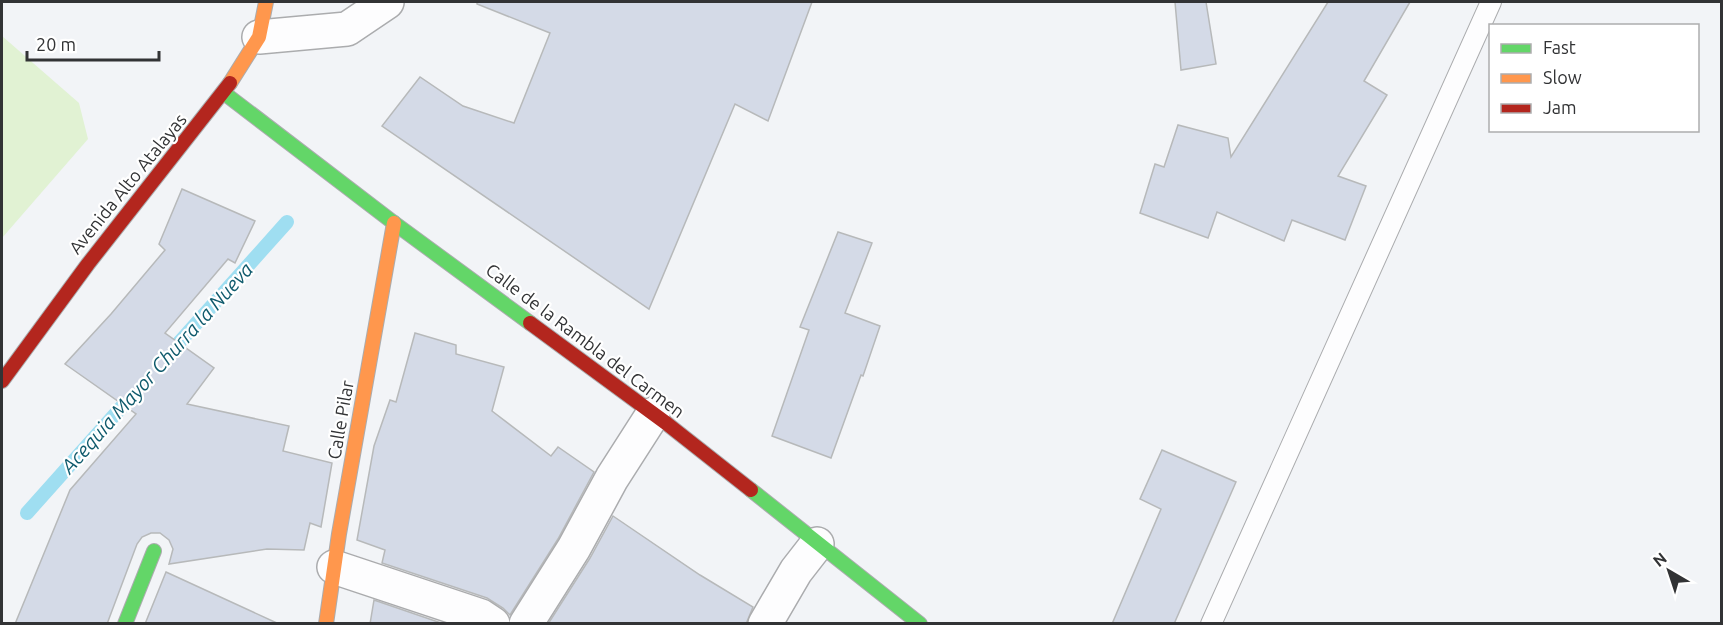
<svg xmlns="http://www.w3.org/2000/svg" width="1723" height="625" font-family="Ubuntu,sans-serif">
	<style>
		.green { fill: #e1f2d3 }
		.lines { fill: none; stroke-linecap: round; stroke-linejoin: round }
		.stream { stroke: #9fdef1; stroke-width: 14 }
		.building { fill: #d4dae7; stroke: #b7b9ba; stroke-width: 1.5 }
		.lane-casing { stroke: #abacae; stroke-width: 22 }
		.street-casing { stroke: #abacae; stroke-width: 36 }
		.fast-casing { stroke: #abacae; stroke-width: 16 }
		.slow-casing { stroke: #abacae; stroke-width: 16 }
		.jam-casing { stroke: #abacae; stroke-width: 16 }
		.lane { stroke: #fdfdfe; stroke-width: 20 }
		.street { stroke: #fdfdfe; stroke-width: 33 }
		.fast { stroke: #63d668; stroke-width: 14 }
		.slow { stroke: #ff974d; stroke-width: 14 }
		.jam { stroke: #b3261e; stroke-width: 14 }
		.labels { text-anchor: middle; stroke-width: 4.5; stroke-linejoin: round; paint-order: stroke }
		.street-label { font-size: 18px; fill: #323335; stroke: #fff }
		.water-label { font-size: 20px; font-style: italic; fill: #105b6d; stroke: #fff }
	</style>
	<rect width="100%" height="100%" fill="#f2f4f7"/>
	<!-- green -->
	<path class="green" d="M2,36L79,103L88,139L2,238Z"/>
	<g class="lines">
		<!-- stream -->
		<g class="stream">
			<path d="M168,355L287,222"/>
			<path d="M27,513L135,392"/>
		</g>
	</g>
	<!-- building -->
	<g class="building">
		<path d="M477,2H812L768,121L735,104L649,309L382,126L420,77L463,106L514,123L550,33L477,4Z"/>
		<path d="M1175,2H1206L1216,64L1181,70Z"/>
		<path d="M1328,2H1410L1364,81L1387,95L1338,176L1366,186L1345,240L1292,220L1284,241L1217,212L1208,238L1140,213L1155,164L1164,167L1178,125L1228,138L1231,157Z"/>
		<path d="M182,189L255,221L235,263L228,259L165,333L214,368L187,404L289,426L283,451L332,463L321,527L310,523L304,550L267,549L169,564L173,549L169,540L160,533H151L142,537L137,544L107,624H15L70,490L136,414L65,364L111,314L165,250L159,244Z"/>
		<path d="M838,232L872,243L845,313L880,326L863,376L861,375L831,458L772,436L809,330L800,327Z"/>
		<path d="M415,333L456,345V354L504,367L492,411L551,456L558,447L594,472L558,539L510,615L503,608L487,598L382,563L385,550L357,540L374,446L390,400L396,402Z"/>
		<path d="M1162,450L1236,482L1174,624H1112L1161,509L1140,499Z"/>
		<path d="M613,516L700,575L753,607L746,624H548L590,558Z"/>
		<path d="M166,572L279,624H145Z"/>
		<path d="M374,600L444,624H370Z"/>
	</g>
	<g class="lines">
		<defs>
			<path id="lane" d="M1211,624L1491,2"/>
			<g id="street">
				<path d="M259,37L347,29L387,2"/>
				<path d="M334,567L481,616L493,624"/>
				<path d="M526,624L574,548L612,478L653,414"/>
				<path d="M765,624L796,571L817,544"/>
			</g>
			<g id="fast">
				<path d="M224,93L394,223L530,323"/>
				<path d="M751,490L920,624"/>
				<path d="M125,624L154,551"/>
			</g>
			<g id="slow">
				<path d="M230,83L259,37L266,2"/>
				<path d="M326,624L339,534L394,223"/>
			</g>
			<g id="jam">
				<path d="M530,323L666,423L751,490"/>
				<path d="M2,381L88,264L230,83"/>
			</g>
		</defs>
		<!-- lane casing -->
		<use href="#lane" class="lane-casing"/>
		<!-- street casing -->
		<use href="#street" class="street-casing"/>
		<!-- fast casing -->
		<use href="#fast" class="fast-casing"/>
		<!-- slow casing -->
		<use href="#slow" class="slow-casing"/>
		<!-- jam casing -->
		<use href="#jam" class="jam-casing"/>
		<!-- lane -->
		<use href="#lane" class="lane"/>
		<!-- street -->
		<use href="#street" class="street"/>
		<!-- fast -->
		<use href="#fast" class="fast"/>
		<!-- slow -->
		<use href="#slow" class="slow"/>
		<!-- jam -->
		<use href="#jam" class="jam"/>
	</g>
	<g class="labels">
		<!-- street labels -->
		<g class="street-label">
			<text transform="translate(128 184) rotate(-51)" y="6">Avenida Alto Atalayas</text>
			<text transform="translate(585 341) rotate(37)" y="6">Calle de la Rambla del Carmen</text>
			<text transform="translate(341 420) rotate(-80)" y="6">Calle Pilar</text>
		</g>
		<!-- water labels -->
		<g class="water-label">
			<text transform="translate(157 368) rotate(-48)" y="7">Acequia Mayor Churra la Nueva</text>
		</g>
	</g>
	<!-- border -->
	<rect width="1723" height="625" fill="none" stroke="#323335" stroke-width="6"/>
	<!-- legend -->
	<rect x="1489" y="24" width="210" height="108" fill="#ffffff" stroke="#adadae" stroke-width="1.5"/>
	<rect x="1501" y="44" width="30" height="9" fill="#63d668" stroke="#adadae" stroke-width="1.5"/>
	<text x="1543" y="54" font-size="18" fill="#323335">Fast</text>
	<rect x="1501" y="74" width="30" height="9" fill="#ff974d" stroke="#adadae" stroke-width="1.5"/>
	<text x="1543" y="84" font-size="18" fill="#323335">Slow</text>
	<rect x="1501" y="104" width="30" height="9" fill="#b3261e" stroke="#adadae" stroke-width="1.5"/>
	<text x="1543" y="114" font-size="18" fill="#323335">Jam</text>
	<!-- north arrow -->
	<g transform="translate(1669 571) rotate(321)" stroke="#ffffff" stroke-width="4.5" paint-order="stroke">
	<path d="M0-4.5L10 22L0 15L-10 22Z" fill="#323335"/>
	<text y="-9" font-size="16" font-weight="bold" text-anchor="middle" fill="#323335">N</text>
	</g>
	<!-- scale -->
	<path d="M27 51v9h132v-9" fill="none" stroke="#323335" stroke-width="3"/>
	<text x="36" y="51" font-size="18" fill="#323335" stroke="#ffffff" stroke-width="4.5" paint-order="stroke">20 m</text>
</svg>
